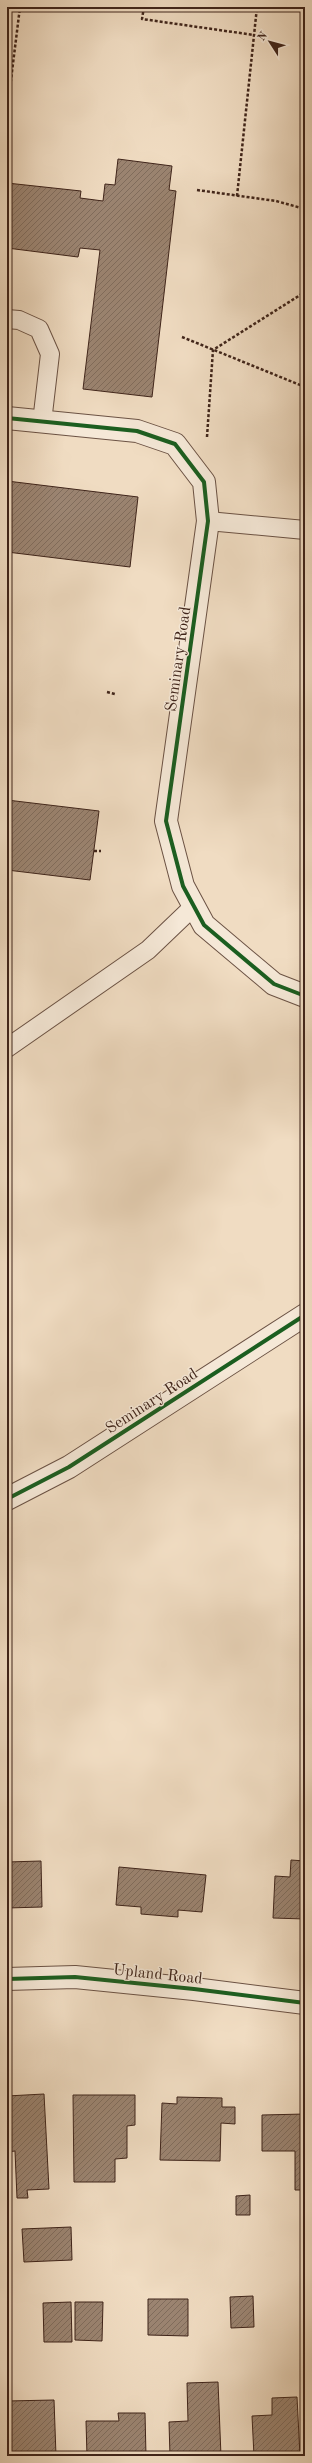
<svg xmlns="http://www.w3.org/2000/svg" width="312" height="2463" font-family="'Old Standard TT',serif">
	<style>
		.building { fill: url(#building-hatch); stroke: #3f241a }
		.lines { fill: none; stroke-linecap: round; stroke-linejoin: round }
		.service-casing { stroke: #6b5244; stroke-width: 20 }
		.minor-casing { stroke: #6b5244; stroke-width: 24 }
		.path { stroke: #3f241a; stroke-width: 2.5; stroke-dasharray: 3 2; stroke-linecap: butt }
		.service { stroke: #f5e8d7; stroke-width: 18 }
		.minor { stroke: #f5e8d7; stroke-width: 22 }
		.cycleway-casing { stroke: #f5e8d7; stroke-width: 6 }
		.cycleway { stroke: #1b5e20; stroke-width: 4 }
		.labels { text-anchor: middle; stroke-width: 3; stroke-linejoin: round; paint-order: stroke }
		.street-label { font-size: 16px; fill: #3f241a; stroke: #f5e8d7 }
	</style>
	<defs>
		<pattern id="building-hatch" width="6" height="6" patternUnits="userSpaceOnUse"><rect width="6" height="6" fill="#9b8471"/><path d="M-1 1l2-2M0 6l6-6M5 7l2-2" fill="none" stroke="#806c5c"/></pattern>
	</defs>
	<rect width="100%" height="100%" fill="#f0dcc2"/>
	<filter id="stains"><feTurbulence type="fractalNoise" baseFrequency=".005" numOctaves="4"/><feColorMatrix values="0 0 0 0 .2 0 0 0 0 .09 0 0 0 0 .02 0 0 0 .5 -.17"/></filter>
	<radialGradient id="worn" r=".72"><stop offset=".6" stop-color="#630" stop-opacity="0"/><stop offset="1" stop-color="#630" stop-opacity=".3"/></radialGradient>
	<!-- building -->
	<g class="building">
		<path d="M118,159L172,166L169,190L176,191L152,397L83,389L100,250L80,248L78,257L7,248V183L81,191L80,198L103,201L105,184L115,185Z"/>
		<path d="M7,481L138,497L130,567L7,552Z"/>
		<path d="M7,800L99,811L90,880L7,870Z"/>
		<path d="M291,1860L305,1861V1919L273,1918L275,1876L290,1877Z"/>
		<path d="M41,1861L42,1907L7,1908V1862Z"/>
		<path d="M119,1867L206,1875L202,1912L178,1910V1917L141,1914V1907L116,1905Z"/>
		<path d="M44,2094L49,2189L27,2190L28,2198H17L15,2151L7,2152V2096Z"/>
		<path d="M73,2095H135V2125L127,2126V2158L115,2159V2182H74Z"/>
		<path d="M177,2097L222,2098V2107H235V2124L221,2123L220,2161L160,2160L162,2103L177,2104Z"/>
		<path d="M305,2114V2190H295V2151H262V2115Z"/>
		<path d="M250,2195V2215H236V2196Z"/>
		<path d="M71,2227L72,2260L24,2262L22,2229Z"/>
		<path d="M253,2296L254,2327L231,2328L230,2297Z"/>
		<path d="M148,2299H188V2336L148,2335Z"/>
		<path d="M71,2302L72,2342H44L43,2303Z"/>
		<path d="M75,2302H103L102,2341L75,2340Z"/>
		<path d="M218,2382L221,2456H170L169,2422L188,2421L187,2383Z"/>
		<path d="M297,2397L300,2456H254L252,2416L272,2415V2398Z"/>
		<path d="M54,2400L56,2456H7V2401Z"/>
		<path d="M118,2413H145L146,2456H87L86,2421H119Z"/>
	</g>
	<g class="lines">
		<defs>
			<g id="service">
				<path d="M7,319L19,320L39,329L50,354L42,422"/>
				<path d="M208,521L305,530"/>
				<path d="M7,1048L148,950L194,906"/>
			</g>
			<g id="minor">
				<path d="M7,418L137,431L175,444L204,482L208,521L166,821L183,886L204,925L274,984L305,996"/>
				<path d="M7,1499L69,1467L305,1315"/>
				<path d="M7,1979L75,1977L194,1989L305,2003"/>
			</g>
		</defs>
		<!-- service casing -->
		<use href="#service" class="service-casing"/>
		<!-- minor casing -->
		<use href="#minor" class="minor-casing"/>
		<!-- path -->
		<g class="path">
			<path d="M144,7L142,19L254,35"/>
			<path d="M7,112L20,7"/>
			<path d="M197,190L276,201L305,209"/>
			<path d="M237,196L257,7"/>
			<path d="M182,337L305,387"/>
			<path d="M207,437L213,350L305,292"/>
			<path d="M107,692L115,694"/>
			<path d="M94,851H101"/>
		</g>
		<!-- service -->
		<use href="#service" class="service"/>
		<!-- minor -->
		<use href="#minor" class="minor"/>
		<defs>
			<g id="cycleway">
				<path d="M7,418L137,431L175,444L204,482L208,521L166,821L183,886L204,925L274,984L305,996"/>
				<path d="M7,1499L69,1467L305,1315"/>
				<path d="M7,1979L75,1977L194,1989L305,2003"/>
			</g>
		</defs>
		<!-- cycleway casing -->
		<use href="#cycleway" class="cycleway-casing"/>
		<!-- cycleway -->
		<use href="#cycleway" class="cycleway"/>
	</g>
	<g class="labels">
		<!-- street labels -->
		<g class="street-label">
			<text transform="translate(177 659) rotate(-82)" y="6">Seminary Road</text>
			<text transform="translate(151 1400) rotate(-33)" y="6">Seminary Road</text>
			<text transform="translate(158 1973) rotate(6)" y="6">Upland Road</text>
		</g>
	</g>
	<!-- margin -->
	<rect width="312" height="2463" fill="none" stroke="#f0dcc2" stroke-width="24"/>
	<rect x="8" y="8" width="296" height="2447" fill="none" stroke="#3f241a" stroke-width="2"/>
	<rect x="12" y="12" width="288" height="2439" fill="none" stroke="#3f241a"/>
	<!-- north arrow -->
	<g transform="translate(270 42) rotate(306)" stroke="#f5e8d7" stroke-width="3" paint-order="stroke">
	<path d="M0-3L7 15L0 10L-7 15Z" fill="#3f241a"/>
	<text y="-6" font-size="11" font-weight="bold" text-anchor="middle" fill="#3f241a">N</text>
	</g>
	<rect width="100%" height="100%" filter="url(#stains)"/>
	<rect width="100%" height="100%" fill="url(#worn)"/>
</svg>
